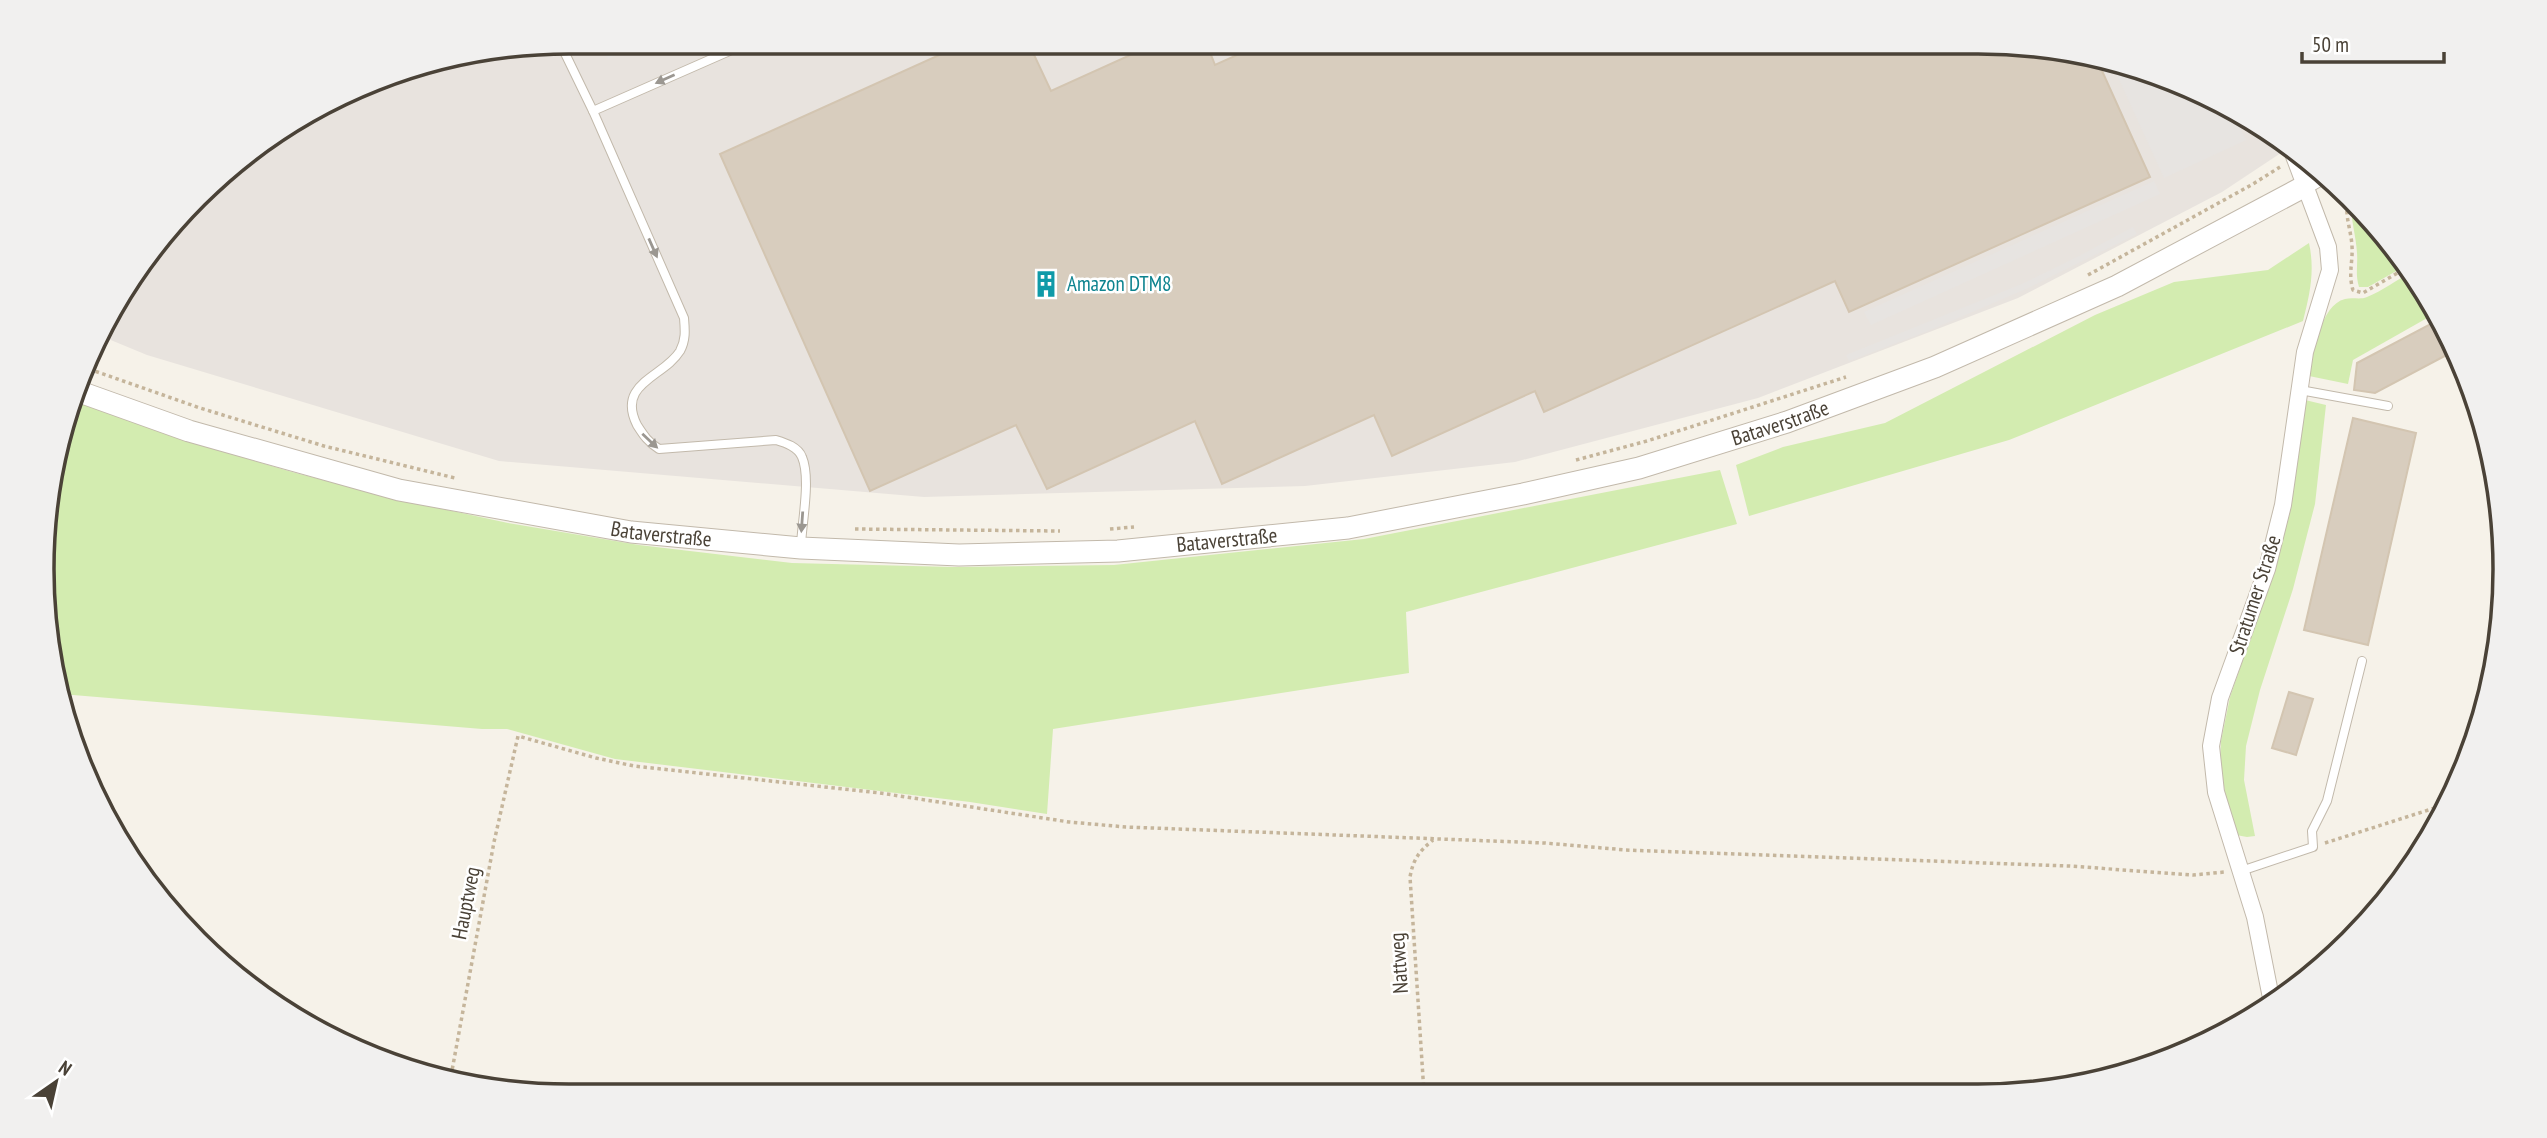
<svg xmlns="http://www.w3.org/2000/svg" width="2547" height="1138" font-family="'PT Sans Narrow',sans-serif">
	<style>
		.industrial { fill: #e8e3de }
		.green { fill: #d3ecb0 }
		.parking { fill: #e7e4e1 }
		.building { fill: #d8cdbe; stroke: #d3c5b1; stroke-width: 2 }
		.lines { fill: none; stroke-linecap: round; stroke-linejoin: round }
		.service-casing { stroke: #c2b9ab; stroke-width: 10 }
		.minor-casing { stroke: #c2b9ab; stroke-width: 18 }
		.tertiary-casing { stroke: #c2b9ab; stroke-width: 23 }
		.path { stroke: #c5b59b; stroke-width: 3.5; stroke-dasharray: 3.5 3.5; stroke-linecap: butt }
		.service { stroke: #fff; stroke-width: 8 }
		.minor { stroke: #fff; stroke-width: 16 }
		.tertiary { stroke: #fff; stroke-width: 21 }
		.oneway { fill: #9b9791 }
		.labels { text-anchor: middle; stroke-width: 5; stroke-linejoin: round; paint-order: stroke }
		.culture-label { font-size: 21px; fill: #0d838f; stroke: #fff; text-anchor: start }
		.street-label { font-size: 21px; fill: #4a4237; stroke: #fff }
		.rim { fill: none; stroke: #4a4237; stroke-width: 3.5 }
	</style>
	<rect width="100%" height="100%" fill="#f6f2e9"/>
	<!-- industrial -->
	<path class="industrial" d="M569,42H1978L2148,70L2242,113L2290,147L2222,192L2018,298L1758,398L1515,462L1305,486L924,497L499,461L147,355L101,336L112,306L222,173L306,112L399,70Z"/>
	<!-- green -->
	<g class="green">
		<path d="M2351,200L2396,248L2407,265L2368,287H2359C2355,274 2358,265 2357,253C2356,235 2350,217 2351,200Z"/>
		<path d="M2309,243C2315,271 2310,293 2303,321L2009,440L1749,516L1736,465L1783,447L1885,423L2095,315L2174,282L2268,270Z"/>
		<path d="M2411,272L2436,313L2353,360L2348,384L2309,376C2313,355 2320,305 2345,299C2353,297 2360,300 2367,297C2382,291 2397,280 2411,272Z"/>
		<path d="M2305,400L2326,405L2315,504L2293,589L2260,690L2246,746L2244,780L2255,836L2247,837L2236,835L2228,811L2223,780L2220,762L2221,741L2230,697L2266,593L2294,485Z"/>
		<path d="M77,401L185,440L292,472L397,499L508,523L639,545L792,563L953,567L1114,565L1364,539L1720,470L1737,524L1406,612L1409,673L1053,729L1047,814L970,802L615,759L507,729H482L61,694L52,671L42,569L52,467Z"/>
	</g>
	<!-- parking -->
	<g class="parking">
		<path d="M600,42H645L608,59Z"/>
		<path d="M2112,64L2148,70L2231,108L2246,140L2164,178Z"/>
		<path d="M2154,181L2160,194L1871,325L1864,312Z"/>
		<path d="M2133,227L2137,234L2026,289L1928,331L1849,361L1846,355L2024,283L2081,255Z"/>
	</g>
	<!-- building -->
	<g class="building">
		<path d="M968,42H1028L1051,91L1159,42H1206L1215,65L1266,42H1978L2098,62L2150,177L1849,312L1835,281L1544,412L1535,391L1392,456L1374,415L1222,484L1195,421L1047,489L1016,425L870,491L720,154Z"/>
		<path d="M2440,319L2456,350L2375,393L2354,390L2357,363Z"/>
		<path d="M2353,418L2416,433L2368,645L2304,630Z"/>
		<path d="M2289,692L2313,699L2296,755L2272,748Z"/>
	</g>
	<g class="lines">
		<defs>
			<g id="service">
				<path d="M750,42L593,111L684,318C685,330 686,340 680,351C664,377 616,383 637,425C644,436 648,442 659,449L776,440C786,443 798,447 802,457C811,478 802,522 801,545"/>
				<path d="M560,43L593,111"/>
				<path d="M2300,390L2388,406"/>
				<path d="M2241,871L2313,847L2312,831L2327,801L2362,661"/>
			</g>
			<g id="minor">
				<path d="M2305,186L2326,174"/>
				<path d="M2272,1003L2255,917L2216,792L2211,746L2220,698L2267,569L2283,505L2305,352L2330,270L2328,247L2291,148"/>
			</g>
			<g id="tertiary">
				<path id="s1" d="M80,392L189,431L399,490L631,532L801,548L959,555L1118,551L1348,528L1523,494L1639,468L1787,422L1935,367L2117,286L2305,186"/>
			</g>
		</defs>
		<!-- service casing -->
		<use href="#service" class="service-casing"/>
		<!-- minor casing -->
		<use href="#minor" class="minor-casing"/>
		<!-- tertiary casing -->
		<use href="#tertiary" class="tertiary-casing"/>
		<!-- path -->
		<g class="path">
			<path d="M2348,197C2344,215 2351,229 2352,246C2353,262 2348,274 2353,290L2363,293L2408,267"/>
			<path d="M2088,275L2253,184L2280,167"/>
			<path d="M89,369L200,408L324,446L455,478"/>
			<path d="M1576,460L1647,441L1846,377"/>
			<path d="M855,529L1060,531"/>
			<path d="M1110,529L1134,527"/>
			<path d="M2325,843L2441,806"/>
			<path d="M451,1076L494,842L518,736L596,758L634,766L880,793L1069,822L1126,827L1545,843L1626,850L2069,866L2193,875L2225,872"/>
			<path d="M1424,1093L1410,877C1413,860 1419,851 1433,840"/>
		</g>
		<!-- service -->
		<use href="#service" class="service"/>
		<!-- minor -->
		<use href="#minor" class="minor"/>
		<!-- tertiary -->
		<use href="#tertiary" class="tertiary"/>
	</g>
	<!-- one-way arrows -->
	<defs><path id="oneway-solid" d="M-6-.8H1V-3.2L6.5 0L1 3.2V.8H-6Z" transform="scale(1.75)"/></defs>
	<g class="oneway">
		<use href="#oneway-solid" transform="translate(665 79) rotate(156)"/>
		<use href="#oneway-solid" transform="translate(653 248) rotate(66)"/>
		<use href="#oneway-solid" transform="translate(650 441) rotate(43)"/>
		<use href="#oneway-solid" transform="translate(802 522) rotate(94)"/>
	</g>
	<!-- icons -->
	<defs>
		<symbol id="building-bare" viewBox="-9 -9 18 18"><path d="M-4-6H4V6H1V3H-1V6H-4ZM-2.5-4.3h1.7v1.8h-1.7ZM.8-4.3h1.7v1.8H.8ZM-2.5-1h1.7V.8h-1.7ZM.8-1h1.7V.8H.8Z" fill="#0f9aa8" stroke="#fff" stroke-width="2.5" paint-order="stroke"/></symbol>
	</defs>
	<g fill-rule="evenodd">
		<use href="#building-bare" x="1027" y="265" width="38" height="38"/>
	</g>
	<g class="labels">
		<!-- culture labels -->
		<g class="culture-label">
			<text x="1067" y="291">Amazon DTM8</text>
		</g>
		<!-- street labels -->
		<g class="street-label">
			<text dy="7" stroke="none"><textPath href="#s1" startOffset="1734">Bataverstraße</textPath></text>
			<text dy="7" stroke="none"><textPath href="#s1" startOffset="600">Bataverstraße</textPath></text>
			<text dy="7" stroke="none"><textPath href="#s1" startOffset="1167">Bataverstraße</textPath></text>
			<text transform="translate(2255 595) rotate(-72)" y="7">Stratumer Straße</text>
			<text transform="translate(466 903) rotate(-79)" y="7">Hauptweg</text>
			<text transform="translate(1399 963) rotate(-94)" y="7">Nattweg</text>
		</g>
	</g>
	<!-- crop -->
	<path d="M0 0H2547V1138H0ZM569 54H1978A515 515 0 0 1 2493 569V569A515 515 0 0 1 1978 1084H569A515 515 0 0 1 54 569V569A515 515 0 0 1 569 54Z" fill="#f1f0ef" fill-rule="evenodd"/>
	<path class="rim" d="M569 54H1978A515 515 0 0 1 2493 569V569A515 515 0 0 1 1978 1084H569A515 515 0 0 1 54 569V569A515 515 0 0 1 569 54Z"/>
	<!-- north arrow -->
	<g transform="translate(56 1082) rotate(34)" stroke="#ffffff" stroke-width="5" paint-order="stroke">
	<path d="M0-5L12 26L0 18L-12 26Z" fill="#4a4237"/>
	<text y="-10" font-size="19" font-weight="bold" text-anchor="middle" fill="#4a4237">N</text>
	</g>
	<!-- scale -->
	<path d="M2302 52v10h142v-10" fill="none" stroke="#4a4237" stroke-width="3.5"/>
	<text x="2312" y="52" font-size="21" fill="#4a4237" stroke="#ffffff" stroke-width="5" paint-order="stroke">50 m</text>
</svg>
